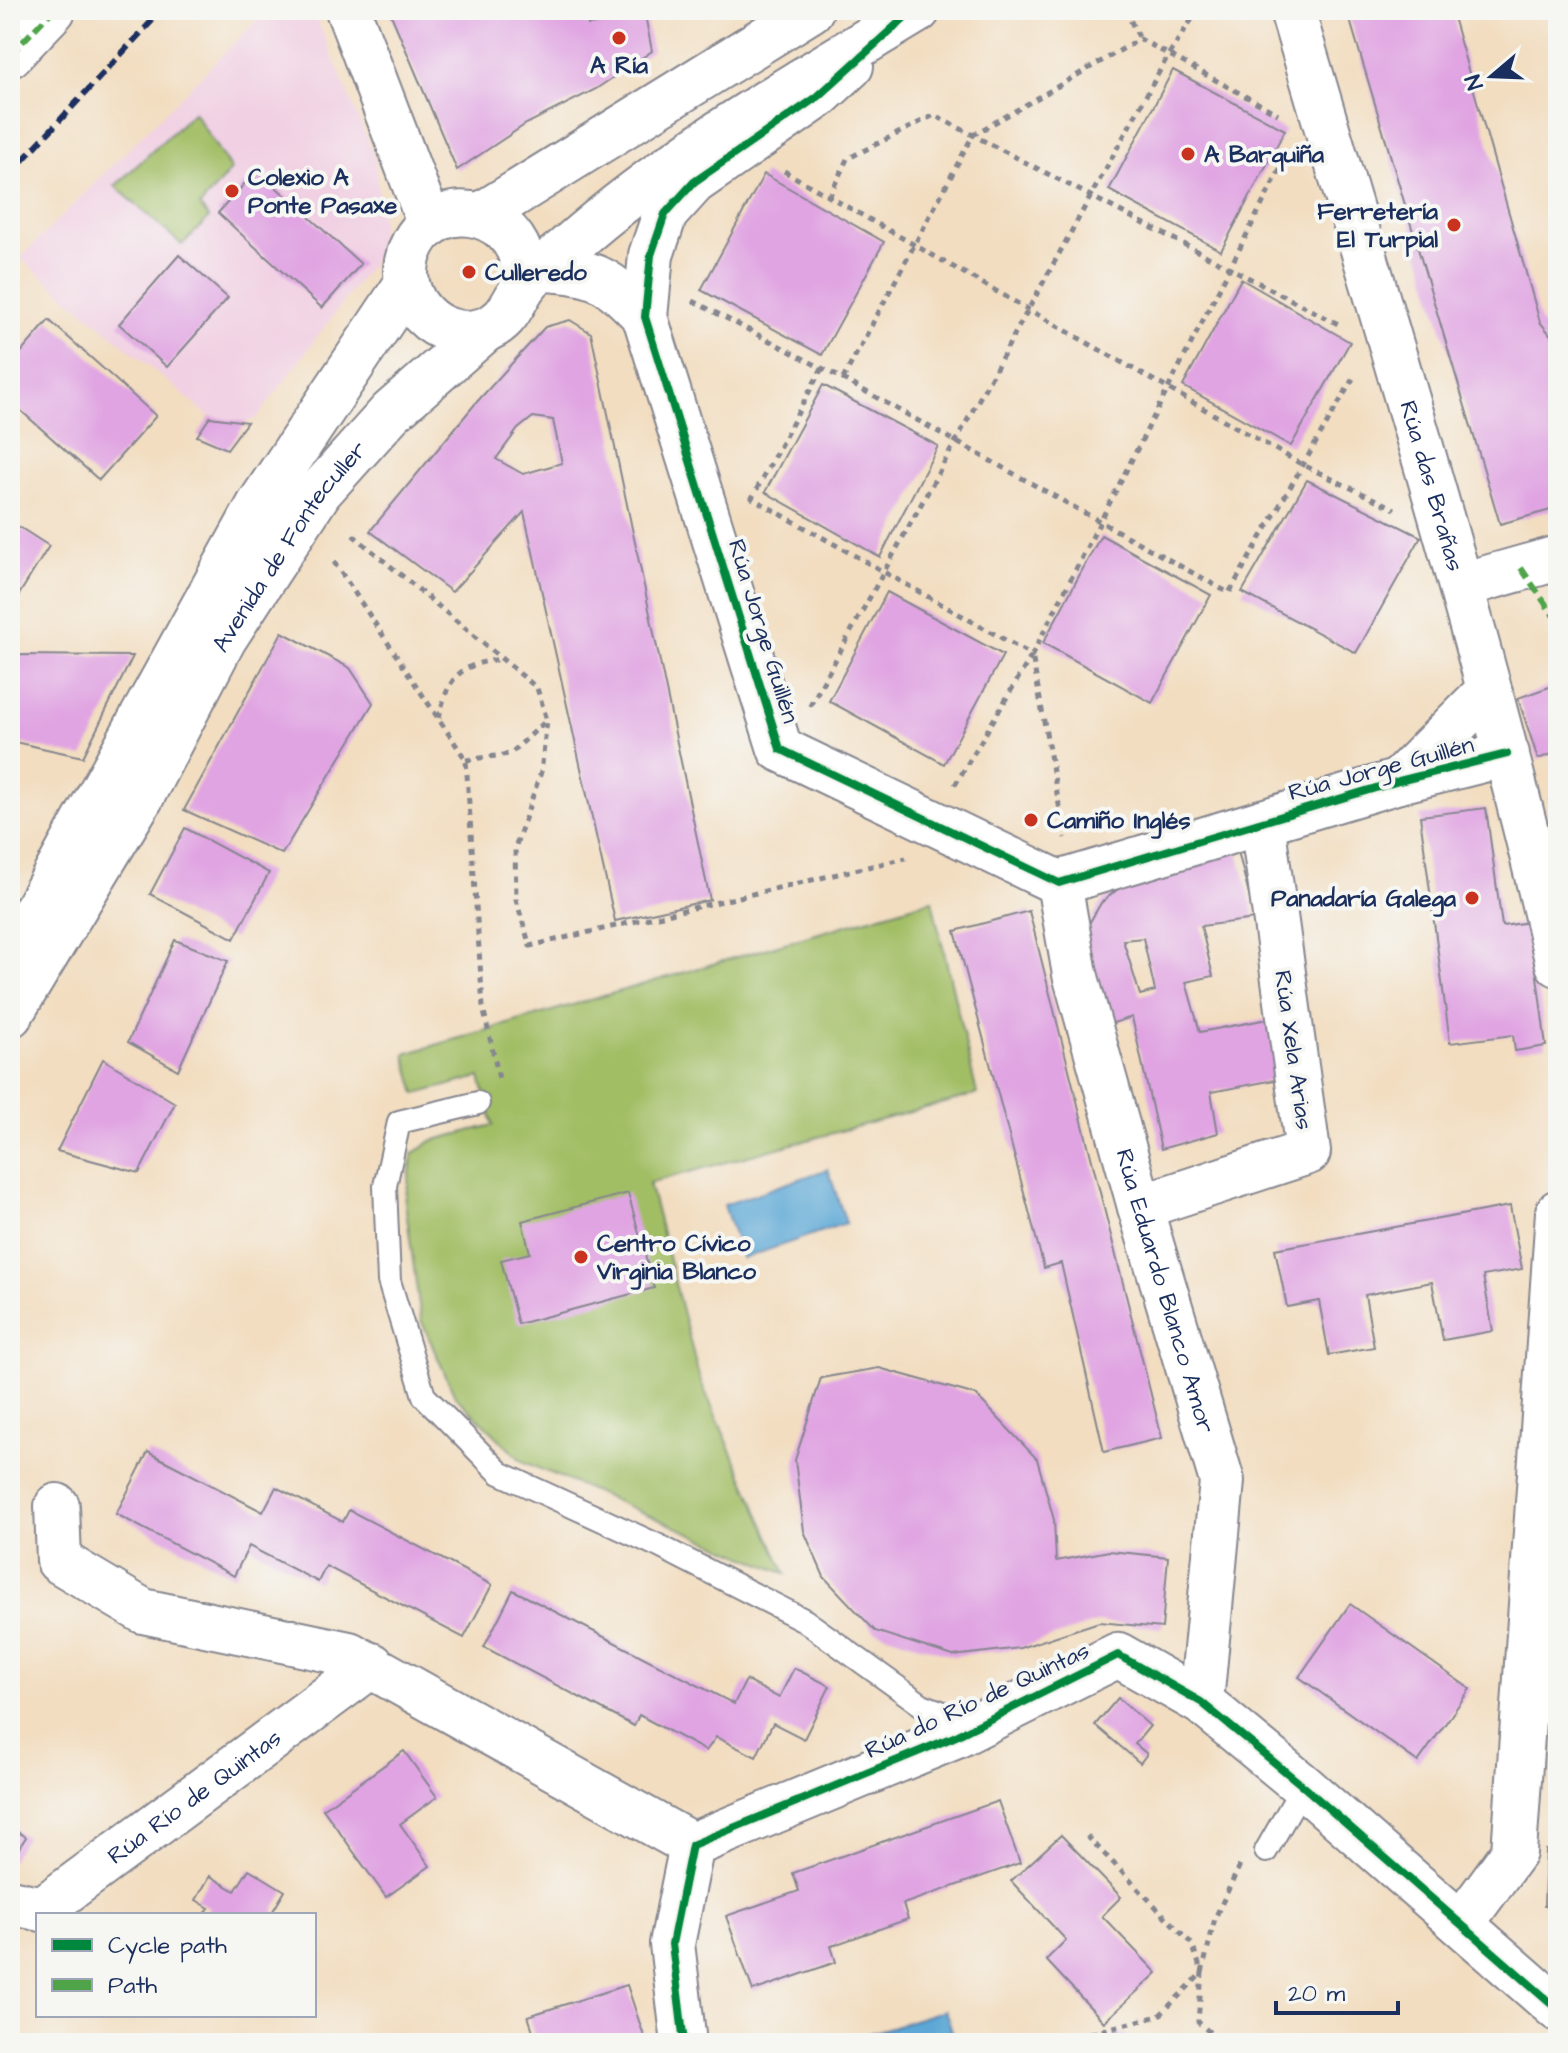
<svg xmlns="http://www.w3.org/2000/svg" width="1568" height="2053" font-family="'Architects Daughter',sans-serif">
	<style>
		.built { fill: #f1d0e3 }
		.green { fill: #a2be65; stroke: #5e7662; stroke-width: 2 }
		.water { fill: #5ca7d5; stroke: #3c6b9a; stroke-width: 2 }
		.building { fill: #e0a4e2; fill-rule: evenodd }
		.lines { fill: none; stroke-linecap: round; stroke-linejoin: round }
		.lane-casing { stroke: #86868f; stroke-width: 26 }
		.street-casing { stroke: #86868f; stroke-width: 48 }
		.secondary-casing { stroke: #86868f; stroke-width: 48 }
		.path { stroke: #86868f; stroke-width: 5; stroke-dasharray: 6 6; stroke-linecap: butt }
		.lane { stroke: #fff; stroke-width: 22 }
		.street { stroke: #fff; stroke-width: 44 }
		.secondary { stroke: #fff; stroke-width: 44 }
		.rail { stroke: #1b2f5e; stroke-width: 6; stroke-dasharray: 12 6; stroke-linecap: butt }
		.quiet { stroke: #4fa44a; stroke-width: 6; stroke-dasharray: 12 6; stroke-linecap: butt }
		.cycleway-casing { stroke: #f6f6f2; stroke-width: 13 }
		.cycleway { stroke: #00873e; stroke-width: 8 }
		.poi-dot { fill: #c8321e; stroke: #f6f6f2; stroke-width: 3 }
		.labels { text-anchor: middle; stroke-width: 8; stroke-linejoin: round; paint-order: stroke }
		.poi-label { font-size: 24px; font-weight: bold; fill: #1b2f5e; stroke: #f6f6f2; text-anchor: start }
		.street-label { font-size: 24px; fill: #1b2f5e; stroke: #f6f6f2 }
	</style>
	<rect width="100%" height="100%" fill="#f6f6f2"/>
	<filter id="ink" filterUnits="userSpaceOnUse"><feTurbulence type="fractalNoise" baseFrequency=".0125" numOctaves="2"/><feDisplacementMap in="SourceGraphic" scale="16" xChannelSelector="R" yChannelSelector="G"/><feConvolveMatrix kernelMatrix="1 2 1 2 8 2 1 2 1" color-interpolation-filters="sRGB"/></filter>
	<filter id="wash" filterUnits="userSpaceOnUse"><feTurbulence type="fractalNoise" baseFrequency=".006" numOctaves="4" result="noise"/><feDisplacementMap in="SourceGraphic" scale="32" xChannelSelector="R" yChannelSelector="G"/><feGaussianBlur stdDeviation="1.8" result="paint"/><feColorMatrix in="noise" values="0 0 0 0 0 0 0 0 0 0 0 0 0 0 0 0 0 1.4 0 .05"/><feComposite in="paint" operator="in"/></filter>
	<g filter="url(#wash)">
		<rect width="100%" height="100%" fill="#f2ddc0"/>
		<!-- built -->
		<path class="built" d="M267,10H313L375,158L382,224L375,259L257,418L247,422L210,417L20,258Z"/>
		<!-- green -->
		<g class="green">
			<path d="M194,112L231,170L200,206L209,218L182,245L115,186Z"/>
			<path d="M932,900L977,1094L649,1183L700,1380L786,1574L522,1461L455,1396L421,1320L405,1202L413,1154L431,1141L493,1125L480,1077L416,1094L405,1054Z"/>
		</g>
		<!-- water -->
		<g class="water">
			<path d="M828,1169L846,1223L742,1259L724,1205Z"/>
			<path d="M945,2010L956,2043H871L868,2034Z"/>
		</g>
		<g id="blocks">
			<!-- building -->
			<g class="building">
				<path d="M389,10H586L588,25L612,21L608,10H644L652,51L596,89L526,124L457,170Z"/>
				<path d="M1347,10H1451L1540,322L1558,344V508L1500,524Z"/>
				<path d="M1173,70L1285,130L1221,251L1109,190Z"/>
				<path d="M257,170L361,264L322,308L218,213Z"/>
				<path d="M764,174L884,242L822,355L701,290Z"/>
				<path d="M179,255L228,298L167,367L119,324Z"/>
				<path d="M1241,279L1350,342L1291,446L1183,386Z"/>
				<path d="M49,320L156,416L99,480L10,401V365Z"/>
				<path d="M570,320L591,333L710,900L615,921L524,512L452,592L370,531L475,404L545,327ZM533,417L553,420L562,463L523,474L496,459L518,429Z"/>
				<path d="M823,385L938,446L880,557L765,492Z"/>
				<path d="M210,417L247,422L227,449L197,436Z"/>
				<path d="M1307,480L1421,537L1356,653L1242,592Z"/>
				<path d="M10,521L49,546L12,606L10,605Z"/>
				<path d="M1101,535L1211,595L1152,703L1043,643Z"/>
				<path d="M887,592L1003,655L944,764L829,701Z"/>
				<path d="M282,632L350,668L373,703L282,854L184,810Z"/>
				<path d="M10,655L133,656L83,757L10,741Z"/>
				<path d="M1558,684V752L1538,759L1518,698Z"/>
				<path d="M1558,797V821L1550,800Z"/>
				<path d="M1486,808L1502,926L1530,922L1546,1046L1515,1051L1513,1035L1450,1043L1420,816Z"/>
				<path d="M185,828L269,873L234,939L150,894Z"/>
				<path d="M1237,847L1255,919L1201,926L1213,976L1186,982L1200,1032L1268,1019L1280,1079L1211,1092L1218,1133L1161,1149L1132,1017L1107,1025L1083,934L1101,903L1148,864ZM1143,938L1155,991L1140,995L1123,940Z"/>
				<path d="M1029,911L1162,1438L1104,1452L1061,1263L1044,1268L955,931Z"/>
				<path d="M175,940L228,961L178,1070L128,1042Z"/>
				<path d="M103,1059L175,1103L139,1173L57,1151Z"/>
				<path d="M628,1193L654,1288L518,1324L501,1260L530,1253L522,1221Z"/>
				<path d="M1510,1206L1522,1269L1483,1276L1493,1331L1443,1340L1432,1282L1365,1295L1374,1347L1329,1355L1319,1301L1287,1307L1275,1249Z"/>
				<path d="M879,1368L976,1395L1037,1459L1054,1520L1056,1561L1109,1551L1168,1557L1162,1628L1099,1622L1020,1648L953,1656L875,1631L824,1577L804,1531L795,1460L821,1378Z"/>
				<path d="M148,1452L263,1512L276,1487L343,1522L349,1510L492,1585L464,1638L326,1566L318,1582L249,1546L234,1576L116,1514Z"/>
				<path d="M513,1590L734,1704L746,1680L779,1698L794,1668L830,1686L804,1739L773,1723L756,1757L716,1737L706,1751L639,1715L634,1726L484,1647Z"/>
				<path d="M1350,1604L1470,1689L1418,1762L1299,1677Z"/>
				<path d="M1118,1698L1150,1726L1135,1744L1147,1754L1140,1763L1095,1725Z"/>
				<path d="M404,1751L437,1797L400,1824L430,1866L386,1897L323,1809Z"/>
				<path d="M998,1801L1020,1863L903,1904L908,1919L831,1946L836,1962L753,1991L726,1916L799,1891L793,1873Z"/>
				<path d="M10,1827L26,1837L10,1862Z"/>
				<path d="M1061,1835L1121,1897L1102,1916L1157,1973L1104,2022L1046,1960L1066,1940L1011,1881Z"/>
				<path d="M1546,1850L1558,1851V1908L1544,1906Z"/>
				<path d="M249,1869L285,1891L273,1911L279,1915H204L209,1908L196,1900L210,1876L235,1891Z"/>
				<path d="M627,1985L645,2039L633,2043H537L528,2016Z"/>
				<path d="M804,2031L808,2043H767V2042Z"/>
				<path d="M1115,2031L1144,2043H1111Z"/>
			</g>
		</g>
	</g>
	<g filter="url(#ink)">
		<use href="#blocks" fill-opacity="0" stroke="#86868f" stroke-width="2"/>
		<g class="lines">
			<defs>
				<g id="lane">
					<path d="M478,1103L399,1122L385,1186L389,1281L424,1396L500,1473L659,1546L804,1620L922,1705L975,1725"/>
					<path d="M1266,1851L1303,1786"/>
				</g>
				<g id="street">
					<path d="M348,10L430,225"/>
					<path id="s1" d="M1292,10C1385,327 1484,642 1558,964"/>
					<path d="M10,55L53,10"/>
					<path d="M851,66L817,97L694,182L665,214L651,255L645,317L780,749L1059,883L1399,781L1507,754"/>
					<path d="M543,269C598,272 607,278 645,317"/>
					<path d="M1462,585L1558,558"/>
					<path d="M1399,781L1489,690"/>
					<path id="s2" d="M1059,883L1075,974L1140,1207L1222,1481L1201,1702"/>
					<path d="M1140,1207L1308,1152L1262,822"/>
					<path d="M57,1506L59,1561L143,1611L349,1654L692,1845"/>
					<path id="s3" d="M10,1902L42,1909L372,1665"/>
					<path d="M1462,1923L1514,1852L1558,1212"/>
					<path d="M684,2043L672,1944L692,1845L954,1737L1118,1655L1201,1702L1303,1786L1558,2009"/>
				</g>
				<g id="secondary">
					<path d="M481,215L811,10"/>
					<path d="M523,287C534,211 432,184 409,254C394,299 438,345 484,330C507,322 511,306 523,287C533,272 555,259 568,247C674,153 798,83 918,10"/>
					<path d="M10,957L259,505L406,285"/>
					<path id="s4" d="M10,1015L141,798L224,639L320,491L391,412L485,330"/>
				</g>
			</defs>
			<!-- lane casing -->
			<use href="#lane" class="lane-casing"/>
			<!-- street casing -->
			<use href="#street" class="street-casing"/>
			<!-- secondary casing -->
			<use href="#secondary" class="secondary-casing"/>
			<!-- path -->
			<g class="path">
				<path d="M1125,10L1140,39"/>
				<path d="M784,171L1303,465L1395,509"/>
				<path d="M829,197L847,159L934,115L1342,326"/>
				<path d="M693,301L843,379L1229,593L1355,375"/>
				<path d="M822,368L752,498L1032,655L1290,150"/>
				<path d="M843,379L973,135L1140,39L1278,114"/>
				<path d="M353,535L537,688L547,720L541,772L515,848L516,900L530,946L906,858"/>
				<path d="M334,562L466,760L483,1007L499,1079"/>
				<path d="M810,706L1169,54L1198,10"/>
				<path d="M439,718C448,677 459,664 502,659"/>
				<path d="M466,760L510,754L547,720"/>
				<path d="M955,785L1032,655L1065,838"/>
				<path d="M1087,1836L1192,1944L1202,1973L1198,2022L1222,2043"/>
				<path d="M1031,2043L1073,2037L1159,2016L1202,1973L1215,1918L1240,1865"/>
			</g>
			<!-- lane -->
			<use href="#lane" class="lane"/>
			<!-- street -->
			<use href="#street" class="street"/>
			<!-- secondary -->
			<use href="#secondary" class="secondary"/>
			<!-- rail -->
			<path class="rail" d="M10,174L162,10"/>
			<!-- quiet -->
			<g class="quiet">
				<path d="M10,30L24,41"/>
				<path d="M10,55L53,10"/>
				<path d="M1521,568L1558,622"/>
			</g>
			<defs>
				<g id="cycleway">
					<path d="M903,19L817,97L694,182L665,214L651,255L645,317L780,749L1059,883L1399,781L1507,754"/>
					<path d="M684,2043L672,1944L692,1845L954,1737L1118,1655L1201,1702L1303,1786L1558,2009"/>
				</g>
			</defs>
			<!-- cycleway casing -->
			<use href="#cycleway" class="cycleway-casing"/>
			<!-- cycleway -->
			<use href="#cycleway" class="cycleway"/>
		</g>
	</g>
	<!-- markers -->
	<g class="poi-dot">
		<circle cx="619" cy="38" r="8"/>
		<circle cx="1188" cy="154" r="8"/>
		<circle cx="232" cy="191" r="8"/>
		<circle cx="1454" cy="225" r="8"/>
		<circle cx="469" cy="272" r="8"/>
		<circle cx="1031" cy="820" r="8"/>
		<circle cx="1472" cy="898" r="8"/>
		<circle cx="581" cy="1257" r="8"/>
	</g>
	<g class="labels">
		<!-- poi labels -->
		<g class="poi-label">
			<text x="619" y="73" text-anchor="middle">A Ría</text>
			<text x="1204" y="162">A Barquiña</text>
			<text x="248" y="185">Colexio A<tspan x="248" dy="28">Ponte Pasaxe</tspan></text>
			<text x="1438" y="219" text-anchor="end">Ferretería<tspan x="1438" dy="28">El Turpial</tspan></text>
			<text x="485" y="280">Culleredo</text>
			<text x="1047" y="828">Camiño Inglés</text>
			<text x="1456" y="906" text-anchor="end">Panadaría Galega</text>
			<text x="597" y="1251">Centro Cívico<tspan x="597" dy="28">Virginia Blanco</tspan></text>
		</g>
		<!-- street labels -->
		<g class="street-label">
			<text dy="8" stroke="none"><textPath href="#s1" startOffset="496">Rúa das Brañas</textPath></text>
			<text dy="8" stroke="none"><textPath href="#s4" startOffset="546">Avenida de Fonteculler</textPath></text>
			<text transform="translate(764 631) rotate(73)" y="8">Rúa Jorge Guillén</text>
			<text transform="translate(1381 768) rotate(-15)" y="8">Rúa Jorge Guillén</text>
			<text transform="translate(1294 1050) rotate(82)" y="8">Rúa Xela Arias</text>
			<text dy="8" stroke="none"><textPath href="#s2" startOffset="422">Rúa Eduardo Blanco Amor</textPath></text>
			<text transform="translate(977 1700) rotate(-25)" y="8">Rúa do Río de Quintas</text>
			<text dy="8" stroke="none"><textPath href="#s3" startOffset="222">Rúa Río de Quintas</textPath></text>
		</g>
	</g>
	<!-- margin -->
	<rect width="1568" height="2053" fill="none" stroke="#f6f6f2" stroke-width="40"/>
	<!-- legend -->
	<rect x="36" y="1913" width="280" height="104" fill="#f6f6f2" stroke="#9ea6b7" stroke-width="2"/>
	<rect x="52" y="1939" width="40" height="12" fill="#00873e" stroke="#9ea6b7" stroke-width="2"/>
	<text x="108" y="1953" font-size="24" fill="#1b2f5e">Cycle path</text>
	<rect x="52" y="1979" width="40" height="12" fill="#4fa44a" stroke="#9ea6b7" stroke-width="2"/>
	<text x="108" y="1993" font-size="24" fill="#1b2f5e">Path</text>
	<!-- north arrow -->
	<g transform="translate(1492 76) rotate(251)" stroke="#f6f6f2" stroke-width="6" paint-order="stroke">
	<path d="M0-6L14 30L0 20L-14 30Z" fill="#1b2f5e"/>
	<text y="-12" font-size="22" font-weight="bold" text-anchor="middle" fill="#1b2f5e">N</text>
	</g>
	<!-- scale -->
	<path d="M1276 2001v12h122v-12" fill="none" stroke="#1b2f5e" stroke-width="4"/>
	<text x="1288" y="2001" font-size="24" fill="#1b2f5e" stroke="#f6f6f2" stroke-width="6" paint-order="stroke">20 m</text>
</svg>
